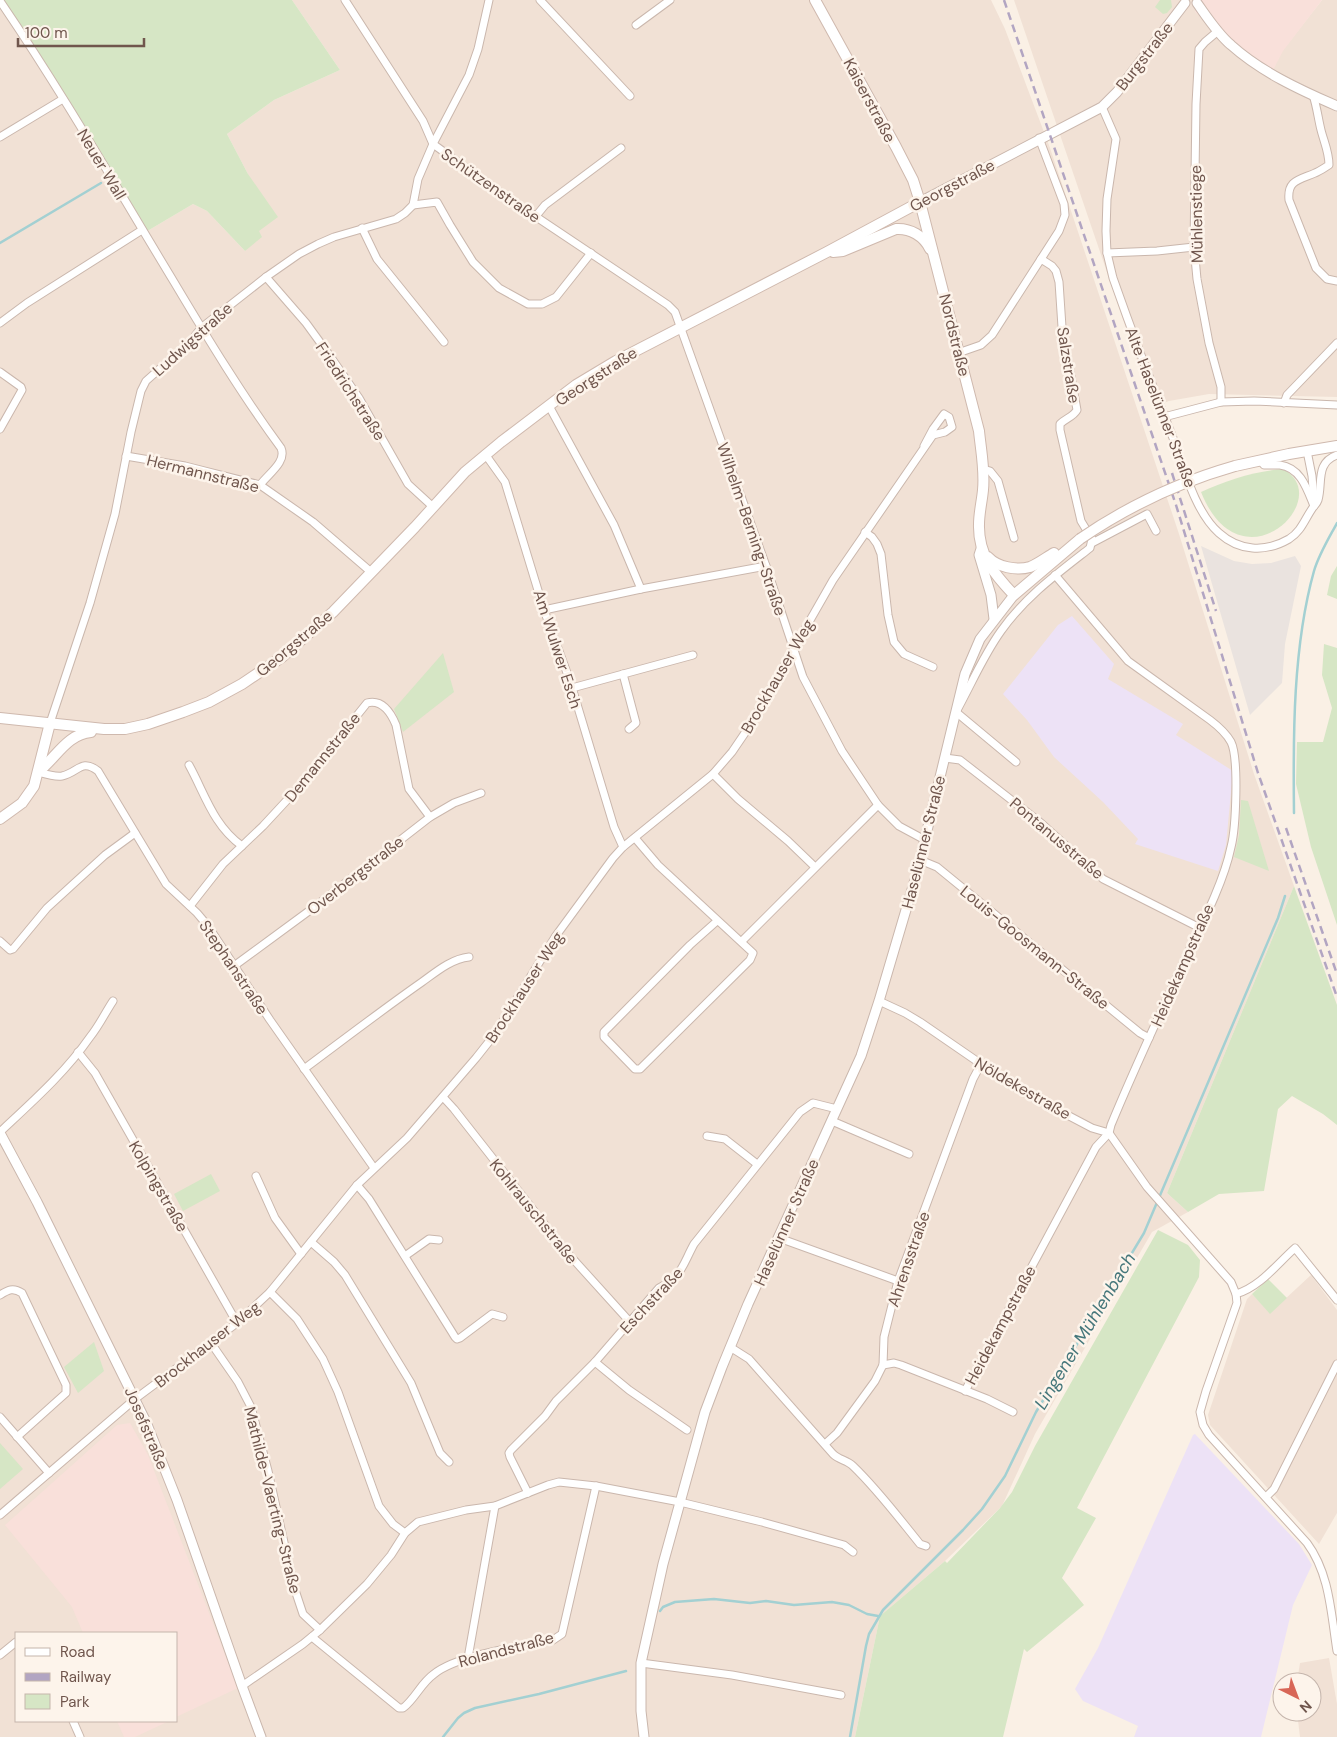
<svg xmlns="http://www.w3.org/2000/svg" width="1337" height="1737" font-family="'DM Sans',sans-serif">
	<style>
		.residential { fill: #f1e1d5; fill-rule: evenodd }
		.commercial { fill: #f9e0da }
		.industrial { fill: #eae3df }
		.education { fill: #ede2f6 }
		.green { fill: #d6e6c5 }
		.lines { fill: none; stroke-linecap: round; stroke-linejoin: round }
		.stream { stroke: #a3d0d2; stroke-width: 2.5 }
		.minor-casing { stroke: #cab7ad; stroke-width: 9 }
		.tertiary-casing { stroke: #cab7ad; stroke-width: 11 }
		.secondary-casing { stroke: #cfb9ae; stroke-width: 12 }
		.minor { stroke: #fff; stroke-width: 7 }
		.tertiary { stroke: #fff; stroke-width: 9 }
		.secondary { stroke: #fff; stroke-width: 10 }
		.rail { stroke: #b2a5c2; stroke-width: 2.5; stroke-dasharray: 8 5; stroke-linecap: butt }
		.secondary-bridge-casing { stroke: #cfb9ae; stroke-width: 12; stroke-linecap: butt }
		.secondary-bridge { stroke: #fff; stroke-width: 10 }
		.labels { text-anchor: middle; stroke-width: 5; stroke-linejoin: round; paint-order: stroke }
		.street-label { font-size: 16px; fill: #70564d; stroke: #fdf4eb }
		.water-label { font-size: 18px; font-style: italic; fill: #46777b; stroke: #fdf4eb }
	</style>
	<rect width="100%" height="100%" fill="#faf0e5"/>
	<!-- residential -->
	<g class="residential">
		<path d="M0,0L144,233L193,204L207,211L245,251L258,231L248,174L227,134L274,100L340,70L292,0H991L1005,29L1050,148L1179,534L1254,774L1294,886L1167,1193L1188,1212L1152,1232L1035,1434L1002,1506L945,1561L880,1616L855,1737H0ZM16,1633H176V1721H16Z"/>
		<path d="M1014,0H1194L1272,71L1282,51L1322,0H1337V397L1209,394L1169,401L1153,407Z"/>
		<path d="M1311,1275L1337,1310V1513L1319,1544L1210,1425L1208,1415L1247,1299L1252,1294L1270,1313Z"/>
		<path d="M1329,1658L1337,1704V1737H1300L1297,1712H1312V1682H1297L1300,1663Z"/>
	</g>
	<!-- commercial -->
	<g class="commercial">
		<path d="M1194,0H1322L1283,51L1272,72L1208,24L1195,12L1196,8Z"/>
		<path d="M130,1423L148,1455L238,1688L176,1717V1633H83L72,1607L5,1525L117,1425Z"/>
		<path d="M117,1721H169L135,1737H124Z"/>
	</g>
	<!-- industrial -->
	<path class="industrial" d="M1201,546L1234,561L1252,564L1271,563L1295,556L1301,566L1285,644L1282,683L1250,715Z"/>
	<!-- education -->
	<g class="education">
		<path d="M1072,616L1114,664L1108,679L1183,724L1176,735L1233,771L1226,845L1218,871L1135,844L1138,839L1103,802L1054,757L1027,720L1003,694L1058,625Z"/>
		<path d="M1195,1434L1299,1544L1312,1565L1293,1605L1261,1737H1134L1138,1726L1083,1701L1075,1689L1098,1648L1193,1435Z"/>
	</g>
	<!-- green -->
	<g class="green">
		<path d="M3,0H292L340,70L274,100L227,134L248,174L278,217L259,231L262,237L245,251L207,211L193,204L144,233Z"/>
		<path d="M1160,0H1171L1172,7L1167,13L1163,14L1155,7Z"/>
		<path d="M1283,469C1337,498 1241,592 1201,492C1227,480 1255,471 1283,469Z"/>
		<path d="M1337,566V599L1327,595L1331,576Z"/>
		<path d="M1324,644L1337,648V925L1311,847L1296,784L1297,742H1323L1332,708L1322,675Z"/>
		<path d="M443,653L454,692L403,732L394,709Z"/>
		<path d="M1241,800L1248,801L1269,871L1234,857L1239,835Z"/>
		<path d="M1294,886L1337,1005V1125L1323,1114L1292,1096L1278,1109L1264,1191L1219,1194L1188,1212L1167,1193Z"/>
		<path d="M211,1174L220,1191L183,1211L174,1194Z"/>
		<path d="M1158,1230L1188,1245L1200,1260L1199,1277L1077,1508L1096,1518L1062,1578L1084,1605L1027,1652L1024,1649L1003,1737H855L880,1616L945,1561L947,1563L1000,1508L1012,1492L1035,1446Z"/>
		<path d="M1268,1279L1287,1298L1270,1314L1252,1294Z"/>
		<path d="M94,1342L104,1371L78,1393L64,1367Z"/>
		<path d="M0,1443L23,1469L0,1489Z"/>
	</g>
	<g class="lines">
		<!-- stream -->
		<g class="stream">
			<path d="M0,243L101,183"/>
			<path d="M1294,813C1293,735 1293,646 1314,571C1319,554 1329,538 1337,523"/>
			<path d="M660,1611L663,1607L675,1602L714,1599L750,1603L766,1601L794,1605L832,1602L849,1605L867,1614L878,1616"/>
			<path d="M443,1737L458,1718L464,1713L475,1708L539,1694L626,1671"/>
			<path d="M850,1737L866,1646L869,1634L883,1610L963,1530L982,1509L1005,1476L1036,1412L1144,1233L1278,918L1285,896"/>
		</g>
		<defs>
			<g id="minor">
				<path d="M345,0L423,121L433,144L502,194L668,305L675,312L766,566L803,677L842,751L878,805L899,826L925,840"/>
				<path d="M540,0L630,96"/>
				<path d="M0,1C62,92 117,188 174,282C208,339 242,395 281,448C287,462 268,474 260,485"/>
				<path d="M636,25L670,0"/>
				<path d="M1218,31L1205,42L1199,49L1196,104L1194,247L1197,279L1209,343L1221,387V402"/>
				<path d="M1313,95C1317,107 1318,118 1321,130C1324,142 1329,152 1329,165C1324,168 1320,171 1315,173C1299,180 1287,180 1289,200L1316,268L1327,279L1337,281"/>
				<path d="M1102,107L1116,139L1107,199L1106,231L1107,253L1113,278C1132,332 1152,385 1173,438C1184,468 1195,512 1219,533C1239,551 1265,553 1289,539C1302,531 1305,518 1314,506C1317,502 1316,505 1318,500C1323,483 1315,463 1337,455"/>
				<path d="M0,137L63,99"/>
				<path d="M413,205L437,202L450,225L473,262L499,288L528,304H542L556,297L591,253"/>
				<path d="M536,216L545,205L621,148"/>
				<path d="M362,228L377,259L444,342"/>
				<path d="M1107,253L1157,251L1194,247"/>
				<path d="M266,277L306,323L330,356L359,398L408,484L432,506"/>
				<path d="M0,323L27,303L142,230"/>
				<path d="M958,353L981,345L992,335L1059,231L1065,215L1064,204L1039,138"/>
				<path d="M0,372L21,387L22,390L0,429"/>
				<path d="M1284,403L1287,395L1337,343"/>
				<path d="M549,406L614,525L641,589"/>
				<path d="M1164,417L1221,402L1254,401L1337,405"/>
				<path d="M1307,451L1312,476L1314,501"/>
				<path d="M485,454L505,482L544,610L570,681L614,827L623,847"/>
				<path d="M126,456L185,466L260,485L313,522L371,572"/>
				<path d="M1260,460L1264,465C1269,465 1274,465 1280,465C1301,468 1307,489 1314,506"/>
				<path d="M983,469L990,471L998,481L1014,538"/>
				<path d="M865,532L872,537L877,544L881,554L888,615L894,642L904,654L933,667"/>
				<path d="M1092,543L1147,514L1156,531"/>
				<path d="M544,610L641,589L766,566"/>
				<path d="M623,674L636,723L629,729"/>
				<path d="M572,688L693,655"/>
				<path d="M50,723L90,603L115,514L131,432L141,391L146,381L191,341L201,328L266,277L299,254L318,244L334,237L396,219L405,213L413,205L418,179L433,144L469,75L478,49L489,0"/>
				<path d="M945,758L960,760L1041,823L1103,879L1200,928"/>
				<path d="M1016,762L956,712C971,685 983,656 1001,631C1025,597 1058,573 1090,548L1092,539L1081,521L1060,430V424C1066,418 1073,417 1077,410L1062,327L1059,282L1056,271L1052,266L1041,259"/>
				<path d="M189,765C205,794 213,825 242,846"/>
				<path d="M38,772C45,774 54,777 62,776C78,773 81,758 98,771L166,884L197,913L208,926L270,1020L374,1168"/>
				<path d="M713,774L738,799L788,841L815,867"/>
				<path d="M635,838L658,865L753,953L750,960L640,1069H635L604,1037V1032L690,945L717,921"/>
				<path d="M920,860L937,867L1140,1033L1149,1038"/>
				<path d="M190,906L223,864L263,826L301,785L367,703C382,699 391,713 396,725L409,789L430,817"/>
				<path d="M0,941L10,950L13,949L47,908L105,855L135,833"/>
				<path d="M742,941L878,805"/>
				<path d="M234,966L313,908L430,817L454,803L481,793"/>
				<path d="M879,1001L905,1013L920,1022L1016,1088L1092,1128L1109,1133L1147,1187L1231,1282L1236,1294L1237,1303L1206,1391L1200,1412L1203,1425L1209,1435L1307,1543C1330,1574 1331,1614 1337,1651"/>
				<path d="M78,1052L95,1073L237,1323"/>
				<path d="M304,1069C343,1040 382,1010 422,982C436,972 451,959 469,957"/>
				<path d="M443,1097L454,1109L564,1249L630,1322"/>
				<path d="M832,1121L909,1154"/>
				<path d="M0,1132C32,1102 65,1073 90,1037C99,1026 105,1013 113,1001"/>
				<path d="M707,1136L725,1139L757,1164"/>
				<path d="M256,1176L275,1218L301,1254"/>
				<path d="M357,1185L369,1199L455,1337L457,1339L460,1338L492,1314L503,1317"/>
				<path d="M779,1238L898,1281"/>
				<path d="M311,1242L334,1262L345,1275L411,1383L440,1453L449,1462"/>
				<path d="M405,1256L429,1239L439,1240"/>
				<path d="M270,1292L297,1319L323,1359L338,1392L379,1506L393,1524L405,1533"/>
				<path d="M1236,1294C1260,1287 1277,1264 1295,1248L1337,1300"/>
				<path d="M0,1295C8,1290 13,1287 22,1293L66,1385V1393L17,1437"/>
				<path d="M211,1343L238,1382L251,1407L268,1471L294,1587L303,1614L320,1630"/>
				<path d="M730,1347L749,1359L833,1454C839,1460 847,1460 853,1466C878,1490 898,1517 920,1544L926,1546"/>
				<path d="M595,1362L629,1390L687,1430"/>
				<path d="M883,1365L894,1363L901,1365L987,1399L1013,1412"/>
				<path d="M965,1391L1096,1147L1109,1133L1111,1125C1134,1069 1160,1014 1185,959C1201,926 1224,882 1231,847C1236,828 1239,758 1231,742C1226,733 1218,726 1210,720L1128,661L1055,575"/>
				<path d="M0,1417L49,1473"/>
				<path d="M825,1444L837,1433L875,1381L883,1365L884,1337L898,1281L973,1079L981,1064"/>
				<path d="M528,1493L510,1457L509,1453L511,1450L545,1416L556,1401L595,1362L659,1288C683,1275 682,1266 694,1244L800,1112L813,1103L837,1109"/>
				<path d="M1266,1497L1274,1489L1337,1364"/>
				<path d="M0,1515L135,1399L237,1323L270,1292L357,1185L407,1138L476,1058L495,1034L555,937L613,858L623,847L713,774L732,752L749,727L833,580L933,435L945,432L952,427L949,417L944,414L933,429L924,446"/>
				<path d="M312,1637L399,1708H403C415,1699 421,1683 434,1674C457,1655 522,1646 553,1640L562,1634L596,1486"/>
				<path d="M0,1655L16,1642"/>
				<path d="M468,1658L495,1506"/>
				<path d="M641,1663L732,1675L841,1695"/>
				<path d="M242,1686L303,1644L320,1630L367,1584L391,1555L405,1533L418,1522L466,1510L495,1506L548,1485L559,1482L596,1486L680,1502L762,1522L844,1545L853,1552"/>
				<path d="M73,1721L80,1737"/>
			</g>
			<g id="tertiary">
				<path d="M1197,3C1207,17 1217,33 1231,45C1261,72 1300,90 1337,106"/>
				<path d="M920,202L1102,107L1117,92L1185,3"/>
				<path d="M981,549L979,555L991,595L994,619"/>
				<path d="M0,1133L37,1202L146,1422L177,1500L242,1686L261,1737"/>
				<path d="M644,1737L641,1711V1663L663,1564L705,1412L722,1367L748,1304L861,1056L879,1001L916,876L965,674L980,639L1014,595"/>
			</g>
			<g id="secondary">
				<path d="M815,0L896,147L913,180L920,202L979,431C981,451 985,470 983,490C982,501 979,513 979,524C978,555 994,574 1014,595L1080,539"/>
				<path d="M833,252L843,251L896,229C910,228 924,236 930,249"/>
				<path d="M1235,466L1289,454L1337,446"/>
				<path d="M988,557C997,567 1017,571 1030,567C1038,564 1047,557 1054,553"/>
				<path d="M0,718L104,729H125L148,724L183,712L209,702L242,684L282,657L333,612L415,527L465,472L501,442L576,385L616,361L827,252L920,202"/>
				<path d="M38,772C56,758 67,734 91,732"/>
				<path d="M0,819L22,803L34,786L50,723"/>
			</g>
		</defs>
		<!-- minor casing -->
		<use href="#minor" class="minor-casing"/>
		<!-- tertiary casing -->
		<use href="#tertiary" class="tertiary-casing"/>
		<!-- secondary casing -->
		<use href="#secondary" class="secondary-casing"/>
		<!-- minor -->
		<use href="#minor" class="minor"/>
		<!-- tertiary -->
		<use href="#tertiary" class="tertiary"/>
		<!-- secondary -->
		<use href="#secondary" class="secondary"/>
		<!-- rail -->
		<g class="rail">
			<path d="M1004,0L1176,505L1258,773L1337,997"/>
			<path d="M1172,473L1216,611"/>
			<path d="M1286,828L1337,974"/>
		</g>
		<defs>
			<path id="secondary-bridge" d="M1080,539C1128,506 1179,482 1235,466"/>
		</defs>
		<!-- secondary-bridge casing -->
		<use href="#secondary-bridge" class="secondary-bridge-casing"/>
		<!-- secondary-bridge -->
		<use href="#secondary-bridge" class="secondary-bridge"/>
	</g>
	<g class="labels">
		<!-- street labels -->
		<g class="street-label">
			<text transform="translate(1144 56) rotate(-52)" y="6">Burgstraße</text>
			<text transform="translate(870 100) rotate(62)" y="6">Kaiserstraße</text>
			<text transform="translate(102 164) rotate(59)" y="6">Neuer Wall</text>
			<text transform="translate(491 185) rotate(35)" y="6">Schützenstraße</text>
			<text transform="translate(952 185) rotate(-28)" y="6">Georgstraße</text>
			<text transform="translate(1196 214) rotate(-91)" y="6">Mühlenstiege</text>
			<text transform="translate(955 335) rotate(76)" y="6">Nordstraße</text>
			<text transform="translate(192 339) rotate(-42)" y="6">Ludwigstraße</text>
			<text transform="translate(1069 365) rotate(81)" y="6">Salzstraße</text>
			<text transform="translate(596 376) rotate(-33)" y="6">Georgstraße</text>
			<text transform="translate(351 391) rotate(57)" y="6">Friedrichstraße</text>
			<text transform="translate(1161 407) rotate(69)" y="6">Alte Haselünner Straße</text>
			<text transform="translate(203 473) rotate(14)" y="6">Hermannstraße</text>
			<text transform="translate(752 529) rotate(71)" y="6">Wilhelm-Berning-Straße</text>
			<text transform="translate(294 643) rotate(-40)" y="6">Georgstraße</text>
			<text transform="translate(558 649) rotate(72)" y="6">Am Wulwer Esch</text>
			<text transform="translate(777 676) rotate(-60)" y="6">Brockhauser Weg</text>
			<text transform="translate(322 757) rotate(-51)" y="6">Demannstraße</text>
			<text transform="translate(1057 838) rotate(40)" y="6">Pontanusstraße</text>
			<text transform="translate(923 842) rotate(-76)" y="6">Haselünner Straße</text>
			<text transform="translate(355 875) rotate(-38)" y="6">Overbergstraße</text>
			<text transform="translate(1035 947) rotate(39)" y="6">Louis-Goosmann-Straße</text>
			<text transform="translate(1182 965) rotate(-66)" y="6">Heidekampstraße</text>
			<text transform="translate(234 967) rotate(56)" y="6">Stephanstraße</text>
			<text transform="translate(524 987) rotate(-57)" y="6">Brockhauser Weg</text>
			<text transform="translate(1023 1088) rotate(30)" y="6">Nöldekestraße</text>
			<text transform="translate(159 1186) rotate(60)" y="6">Kolpingstraße</text>
			<text transform="translate(534 1211) rotate(51)" y="6">Kohlrauschstraße</text>
			<text transform="translate(786 1222) rotate(-66)" y="6">Haselünner Straße</text>
			<text transform="translate(908 1259) rotate(-71)" y="6">Ahrensstraße</text>
			<text transform="translate(651 1300) rotate(-47)" y="6">Eschstraße</text>
			<text transform="translate(1000 1325) rotate(-62)" y="6">Heidekampstraße</text>
			<text transform="translate(207 1344) rotate(-38)" y="6">Brockhauser Weg</text>
			<text transform="translate(147 1428) rotate(67)" y="6">Josefstraße</text>
			<text transform="translate(273 1500) rotate(76)" y="6">Mathilde-Vaerting-Straße</text>
			<text transform="translate(506 1649) rotate(-15)" y="6">Rolandstraße</text>
		</g>
		<!-- water labels -->
		<g class="water-label">
			<text transform="translate(1085 1331) rotate(-59)" y="6">Lingener Mühlenbach</text>
		</g>
	</g>
	<!-- legend -->
	<rect x="15" y="1632" width="162" height="90" fill="#fdf4eb" stroke="#c5b5ac"/>
	<rect x="25" y="1648" width="25" height="8" fill="#ffffff" stroke="#c5b5ac"/>
	<text x="60" y="1657" font-size="15" fill="#70564d">Road</text>
	<rect x="25" y="1673" width="25" height="8" fill="#b2a5c2" stroke="#c5b5ac"/>
	<text x="60" y="1682" font-size="15" fill="#70564d">Railway</text>
	<rect x="25" y="1694" width="25" height="15" fill="#d6e6c5" stroke="#c5b5ac"/>
	<text x="60" y="1707" font-size="15" fill="#70564d">Park</text>
	<!-- north arrow -->
	<g transform="translate(1297 1697) rotate(138)"><circle r="24" fill="#fdf4eb" stroke="#c5b5ac"/>
	<path d="M0-4L9 19L0 12L-9 19Z" fill="#d86657"/>
	<text y="-8" font-size="14" font-weight="bold" text-anchor="middle" fill="#70564d">N</text>
	</g>
	<!-- scale -->
	<path d="M18 38v8h126v-8" fill="none" stroke="#70564d" stroke-width="2.5"/>
	<text x="25" y="38" font-size="15" fill="#70564d" stroke="#fdf4eb" stroke-width="4" paint-order="stroke">100 m</text>
</svg>
